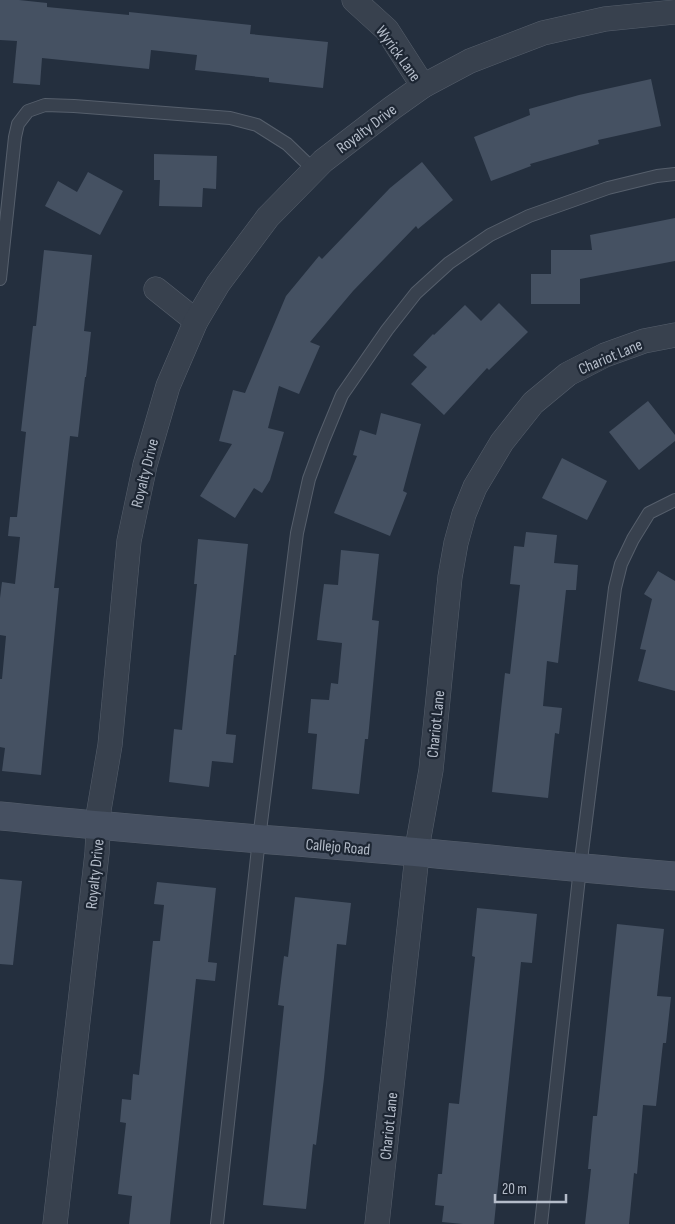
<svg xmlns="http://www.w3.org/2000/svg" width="675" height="1224" font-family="'Sofia Sans Condensed',sans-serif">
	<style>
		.building { fill: #455162 }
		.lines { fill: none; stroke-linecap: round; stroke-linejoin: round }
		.lane-casing { stroke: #565f6c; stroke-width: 14 }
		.street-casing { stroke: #565f6c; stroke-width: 25 }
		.secondary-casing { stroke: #565f6c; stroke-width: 29 }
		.lane { stroke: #38414e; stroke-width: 12 }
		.street { stroke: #38414e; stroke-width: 24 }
		.secondary { stroke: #465061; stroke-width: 28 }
		.labels { text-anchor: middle; stroke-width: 4.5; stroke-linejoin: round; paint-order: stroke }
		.street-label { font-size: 16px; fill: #b4bcc9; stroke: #1d2633 }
	</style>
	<rect width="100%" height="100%" fill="#242f3e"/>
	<!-- building -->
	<g class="building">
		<path d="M0,0H19L47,3V7L129,15V12L251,25L250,34L328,42L323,88L269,82V78L195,70L197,55L151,50L149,69L42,58L40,85L13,83L17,41L0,40Z"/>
		<path d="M651,79L661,126L598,140L599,144L530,164L531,166L491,181L474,137L530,115L529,109L579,95Z"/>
		<path d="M154,154L217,156L216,189L203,188L202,207L159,206L160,180H154Z"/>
		<path d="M422,162L453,200L418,229L416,226L353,291L310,342L320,346L299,394L279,386L268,428L284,432L270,480L262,493L254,488L235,518L200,496L232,444L219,441L233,390L245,393L286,296L319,256L322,259L390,188Z"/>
		<path d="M88,172L123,191L100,235L45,206L58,181L77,192Z"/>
		<path d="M675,218V261L580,279V304H531V274H551V250H592L590,235Z"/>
		<path d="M44,250L92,255L84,331L91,332L86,377H85L78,437L70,436L54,588H59L41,775L2,771L5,748L0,747V679H2L6,636L0,635V598L2,582L15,584L20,537L8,536L10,517H17L26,432L21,431L33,326H36Z"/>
		<path d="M499,303L528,332L489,370L487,368L444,415L411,384L427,367L413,355L433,334L434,335L465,305L481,321Z"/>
		<path d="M648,401L675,435V441L639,470L609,432Z"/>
		<path d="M381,413L421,424L403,491L407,493L390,536L334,513L357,456L353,455L360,430L376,435Z"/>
		<path d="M562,458L607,481L587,520L542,498Z"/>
		<path d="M526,532L557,535L554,563L578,565L576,590H566L558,663L547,661L543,706L562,708L559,734L555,733L548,798L492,792L505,673L510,674L520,585L510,584L514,546L524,547Z"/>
		<path d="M198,539L248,544L236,655H234L226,734L236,735L233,763L212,761L209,787L169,782L174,729L182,730L197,584H194Z"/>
		<path d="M341,550L379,554L372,620L379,621L368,739H365L359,794L312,789L317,734L308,733L311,699L329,700L331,683L338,684L342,643L317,640L320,615L324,584L338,585Z"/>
		<path d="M658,571L675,581V691L638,681L646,650L640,649L652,599L644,594Z"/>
		<path d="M0,879L22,881L13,965L0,964Z"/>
		<path d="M157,882L216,888L208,962L217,963L215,981L196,979L170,1224H129L132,1196L118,1194L126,1123L120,1122L122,1099L131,1100L133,1074L139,1075L153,941H160L164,905L154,904Z"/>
		<path d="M295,897L351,903L346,945L337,944L324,1078L316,1145L313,1144L306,1209L263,1205L284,1006L278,1005L284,956L288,957Z"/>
		<path d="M477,908L537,914L532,963L521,962L494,1224H463L442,1222L444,1206L435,1205L438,1174H442L449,1103L459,1104L475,957L472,956Z"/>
		<path d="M617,924L664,929L657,996L671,997L666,1043H663L656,1106L643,1105L637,1174L634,1173L629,1224H585L591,1169H588L593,1116H597Z"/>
	</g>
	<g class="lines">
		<defs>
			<g id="lane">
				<path d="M0,279L15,137L18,124L28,111L45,105L74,106L230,118L257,125L287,144L314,170"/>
				<path d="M217,1224L259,839L297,533L309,479L323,441L342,395L387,330L416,293L449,263L490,235L529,216L608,188L657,176L675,174"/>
				<path d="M541,1224L580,868L615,588L621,564L633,539L649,513L675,500"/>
			</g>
			<g id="street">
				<path d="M354,0L387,30L423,86"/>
				<path d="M156,289L196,321"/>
				<path d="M55,1224L97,853L99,810L110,745L129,541L145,465L168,386L196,321L218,284L268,217L323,161L392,108L423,86L470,61L543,33L605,19L675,12"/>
				<path d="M377,1224L419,837L431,770L450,577L456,543L464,514L475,487L502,442L533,403L568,374L605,355L644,341L675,335"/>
			</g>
			<path id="secondary" d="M0,816C138,830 277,840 415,852C502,860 588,869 675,876"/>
		</defs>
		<!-- lane casing -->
		<use href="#lane" class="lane-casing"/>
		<!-- street casing -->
		<use href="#street" class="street-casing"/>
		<!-- secondary casing -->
		<use href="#secondary" class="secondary-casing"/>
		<!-- lane -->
		<use href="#lane" class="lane"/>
		<!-- street -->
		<use href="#street" class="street"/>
		<!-- secondary -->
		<use href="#secondary" class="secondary"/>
	</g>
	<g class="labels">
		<!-- street labels -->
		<g class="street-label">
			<text transform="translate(399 53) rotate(54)" y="6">Wyrick Lane</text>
			<text transform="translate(366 128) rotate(-37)" y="6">Royalty Drive</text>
			<text transform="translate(610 356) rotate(-23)" y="6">Chariot Lane</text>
			<text transform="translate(144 473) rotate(-76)" y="6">Royalty Drive</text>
			<text transform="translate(435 724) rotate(-84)" y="6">Chariot Lane</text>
			<text transform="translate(338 846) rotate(5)" y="6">Callejo Road</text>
			<text transform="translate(94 874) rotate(-84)" y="6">Royalty Drive</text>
			<text transform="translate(388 1126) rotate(-84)" y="6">Chariot Lane</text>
		</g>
	</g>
	<!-- scale -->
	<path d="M495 1194v8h71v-8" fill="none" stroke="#b4bcc9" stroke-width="2.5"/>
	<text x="502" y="1194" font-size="15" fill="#b4bcc9" stroke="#1d2633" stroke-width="4" paint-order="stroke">20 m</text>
</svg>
